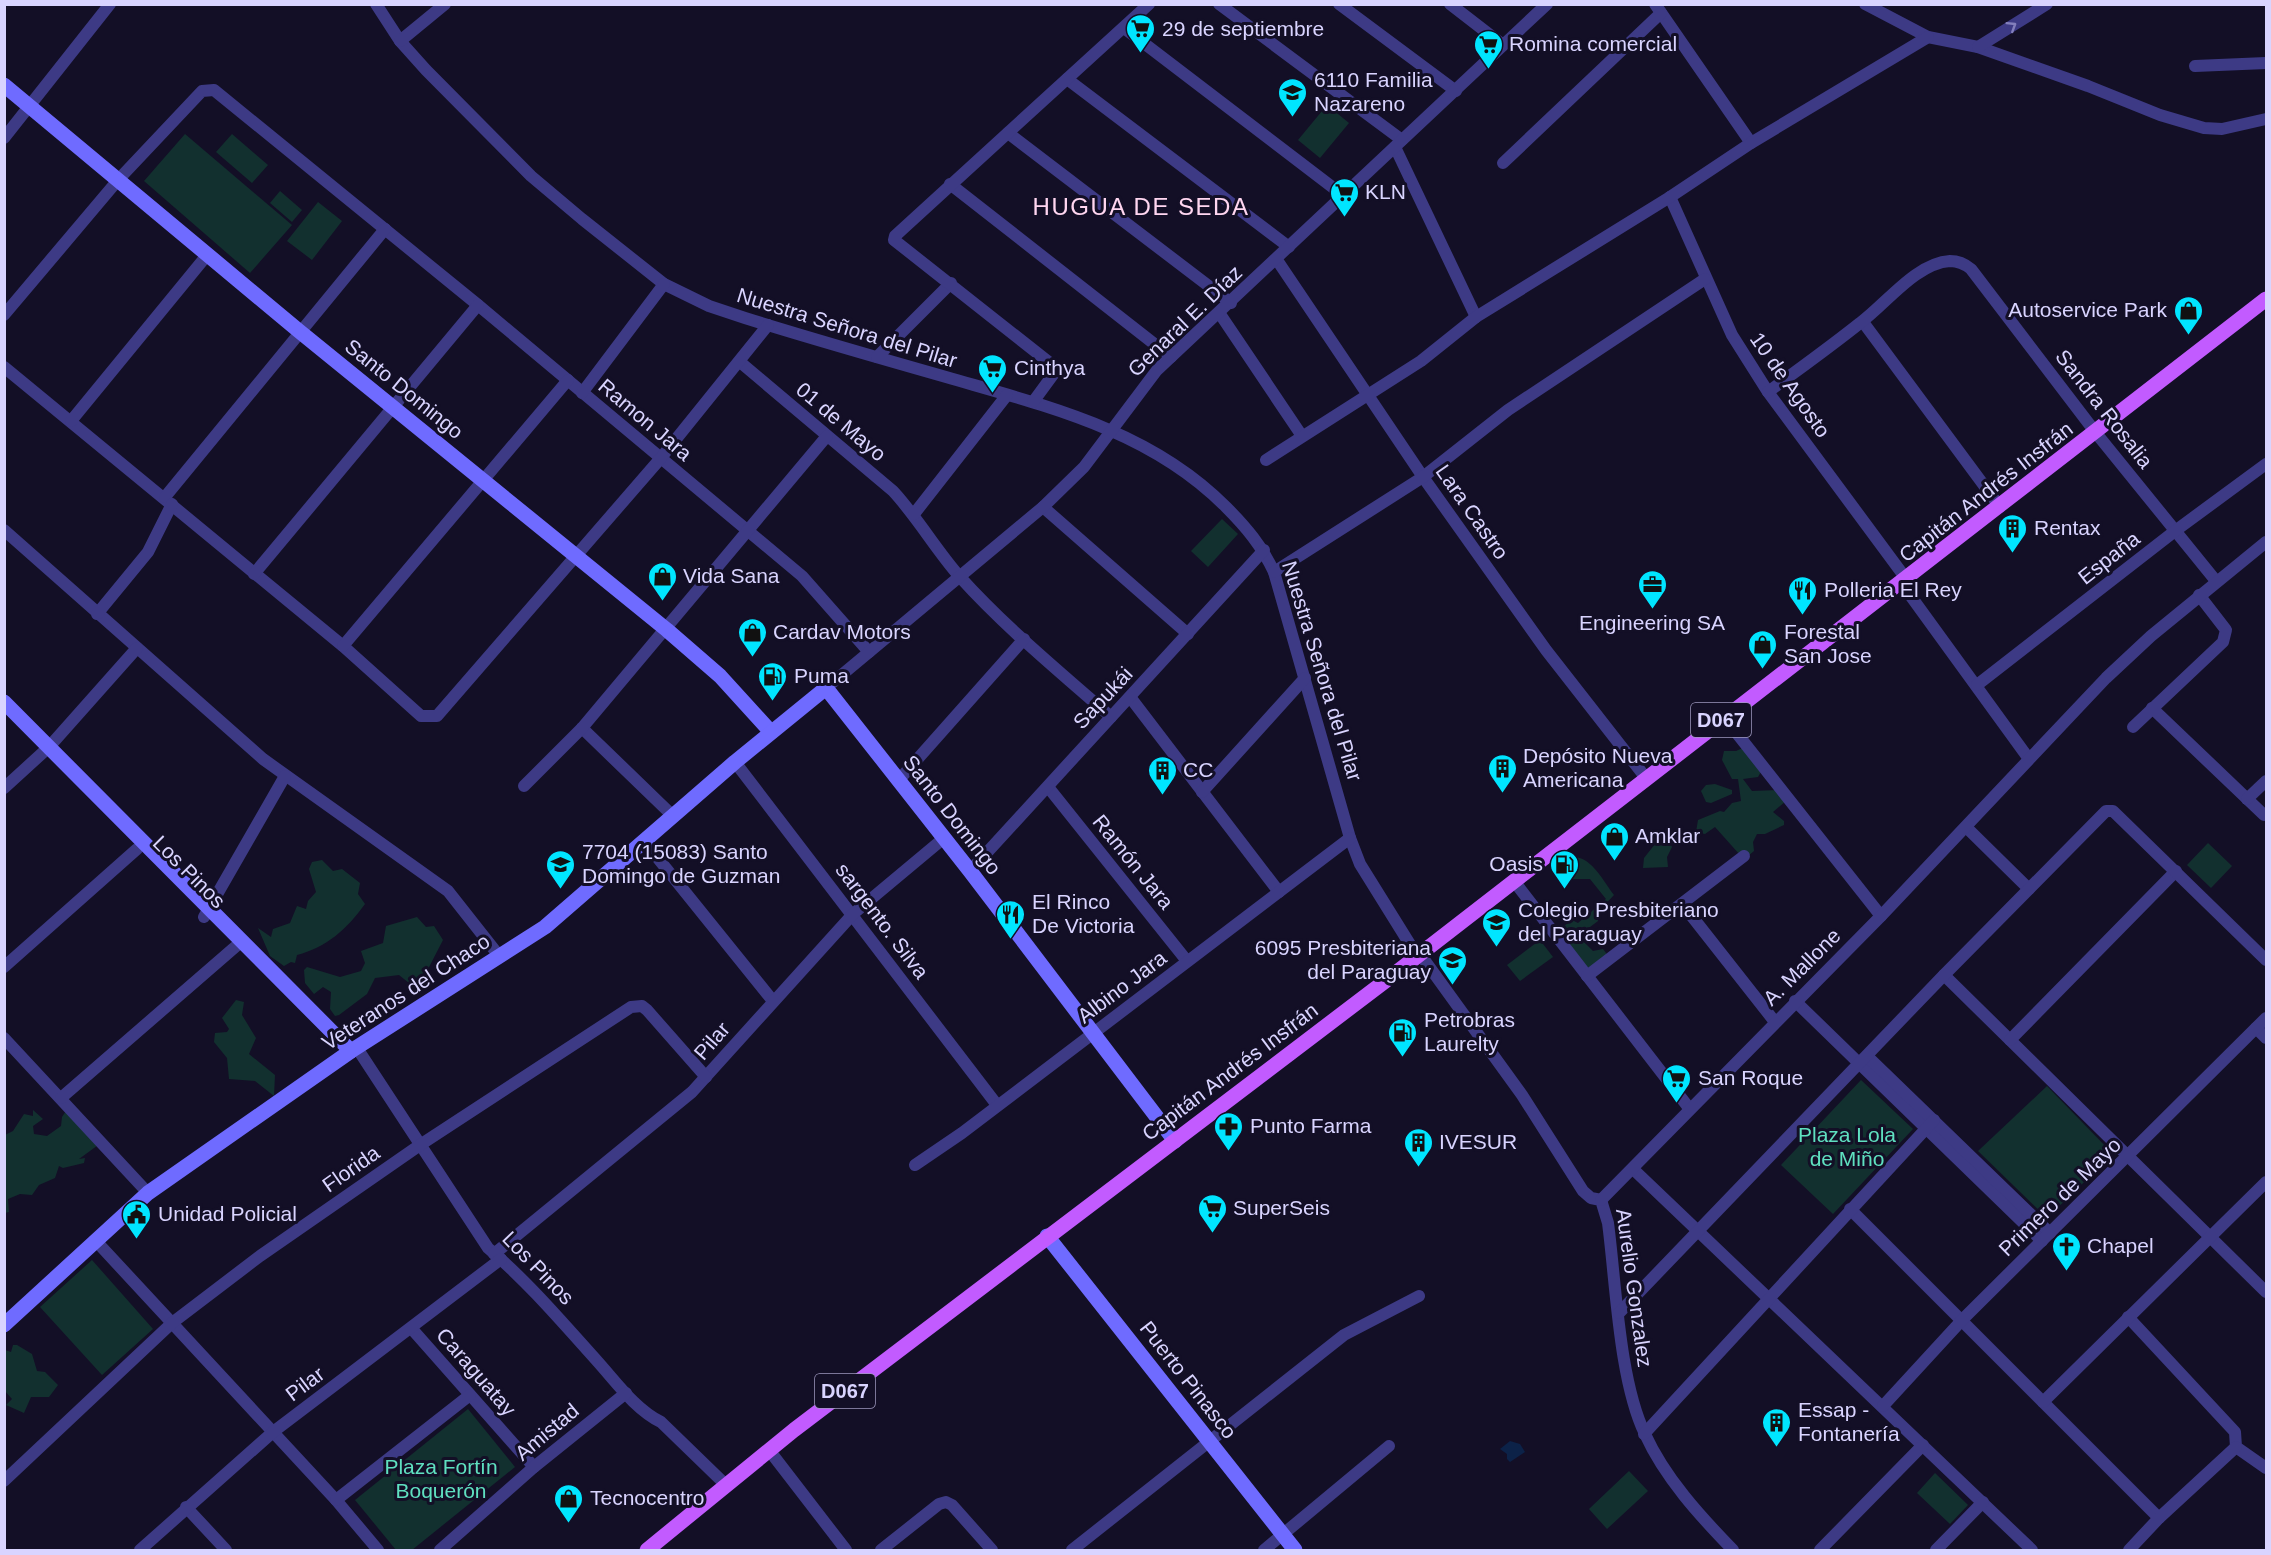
<svg xmlns="http://www.w3.org/2000/svg" width="2271" height="1555" font-family="Arial,sans-serif">
	<style>
		.green { fill: #12302f }
		.water { fill: #0c2248 }
		.lines { fill: none; stroke-linecap: round; stroke-linejoin: round }
		.street { stroke: #3d3a85; stroke-width: 12 }
		.secondary { stroke: #6f6bff; stroke-width: 15 }
		.primary { stroke: #c25bff; stroke-width: 15 }
		.oneway { stroke: #837fbc }
		.labels { text-anchor: middle; stroke-width: 6; stroke-linejoin: round; paint-order: stroke }
		.shield { fill: #130f26; stroke: #9e99be; stroke-width: 1.5 }
		.shield-label { font-size: 20px; font-weight: bold; fill: #d9d4ff }
		.poi-label { font-size: 21px; fill: #d9d4ff; stroke: #130f26; text-anchor: start }
		.street-label { font-size: 21px; fill: #d9d4ff; stroke: #130f26 }
		.park-label { font-size: 21px; fill: #5fe0c0; stroke: #130f26 }
		.quarter-label { font-size: 24px; letter-spacing: 1.5px; fill: #ffd6f0; stroke: #130f26 }
	</style>
	<rect width="100%" height="100%" fill="#130f26"/>
	<!-- green -->
	<g class="green">
		<path d="M1327,105L1349,123L1320,158L1298,140Z"/>
		<path d="M185,134L292,225L250,273L144,181Z"/>
		<path d="M232,134L268,165L252,183L216,152Z"/>
		<path d="M280,191L302,210L292,222L270,203Z"/>
		<path d="M318,202L342,221L312,260L287,241Z"/>
		<path d="M1222,519L1238,534L1208,567L1191,551Z"/>
		<path d="M1747,746L1762,770L1758,777L1743,779L1752,791L1778,790L1786,801L1773,812L1784,821V825L1765,834H1757L1753,842L1754,851L1748,856L1740,855L1715,827L1705,834L1696,832L1698,820L1720,811L1724,812L1732,803L1741,801L1738,779H1732L1722,760L1724,751H1736Z"/>
		<path d="M1715,784L1732,790V794L1711,803L1706,802L1701,791L1706,785Z"/>
		<path d="M1659,839H1668L1672,847L1667,857L1668,867L1643,868L1644,858Z"/>
		<path d="M2208,843L2232,866L2211,888L2187,865Z"/>
		<path d="M1575,857C1592,858 1604,882 1614,895L1597,913L1598,921L1570,942L1561,938L1560,929L1572,920L1578,923L1606,899L1590,879H1565L1567,862Z"/>
		<path d="M322,860L333,871L342,869L360,883L358,894L365,904C347,929 327,947 297,955L295,963L291,962L284,966L270,956L258,928L271,937L273,929L290,923L297,906L306,909L308,901L316,892L309,869L312,862Z"/>
		<path d="M417,917L426,927L434,926L443,940L427,971L409,983L399,975L375,978L367,994L339,1015L335,1016L330,1009L331,992L323,987L314,994L305,983L304,970L307,967L340,977L361,971L365,963L361,951L383,943L386,926Z"/>
		<path d="M1540,940L1553,957L1520,981L1507,965Z"/>
		<path d="M1583,941L1593,951L1603,949L1609,957L1589,968L1575,959L1570,943L1574,942L1579,944Z"/>
		<path d="M236,1000L244,1002L242,1015L256,1038L249,1054L275,1075L274,1096L255,1081L229,1079L227,1058L214,1042L215,1033L227,1032L229,1029L222,1018Z"/>
		<path d="M1861,1080L1913,1129L1833,1214L1781,1165Z"/>
		<path d="M2047,1086L2113,1154L2047,1218L1978,1151Z"/>
		<path d="M33,1110L43,1119L33,1126L34,1134L47,1136L61,1126L62,1117L66,1111L105,1140L79,1159L85,1158L84,1163L63,1168L59,1166L55,1178L39,1185L32,1195L20,1194L8,1199L9,1212L5,1213V1135L13,1131L24,1114L33,1116Z"/>
		<path d="M92,1260L153,1329L102,1375L40,1307Z"/>
		<path d="M13,1345H17L32,1354L37,1371L45,1372L58,1385L49,1397H31L24,1413L6,1405L12,1399L5,1391V1350L11,1352Z"/>
		<path d="M468,1409L515,1467L412,1550H396L355,1500Z"/>
		<path d="M1629,1471L1648,1491L1607,1529L1589,1509Z"/>
		<path d="M1935,1473L1968,1505L1950,1524L1917,1493Z"/>
	</g>
	<!-- water -->
	<path class="water" d="M1510,1441L1520,1444L1525,1452L1510,1462L1507,1459V1454L1500,1449Z"/>
	<g class="lines">
		<!-- street -->
		<g class="street">
			<path d="M376,4L400,41L426,70L531,176L582,219L664,284L709,306L745,318C812,339 879,358 946,377C1046,406 1150,430 1226,507C1246,527 1262,546 1274,572L1350,838L1360,864L1411,946L1420,954L1522,1095L1583,1191L1591,1198L1601,1200L1608,1223C1616,1284 1619,1380 1645,1434C1665,1478 1700,1516 1733,1550"/>
			<path d="M1219,4L1402,140"/>
			<path d="M1339,4L1456,91"/>
			<path d="M1450,4L1503,45"/>
			<path d="M1655,4L1751,143"/>
			<path d="M1865,4L1928,37L1978,47L2088,86L2160,115L2204,128L2222,129L2266,119"/>
			<path d="M1124,28L1344,196"/>
			<path d="M400,41L445,4"/>
			<path d="M1978,47L2047,4"/>
			<path d="M2195,66L2266,63"/>
			<path d="M1067,79L1289,247"/>
			<path d="M1008,133L1231,303"/>
			<path d="M4,138L110,4"/>
			<path d="M1395,147L1476,317"/>
			<path d="M1503,163L1661,13"/>
			<path d="M950,184L1171,357"/>
			<path d="M1670,197L1732,335L1768,392L1907,580"/>
			<path d="M1277,260L1423,477L1546,650L1646,778"/>
			<path d="M1220,314L1302,436"/>
			<path d="M4,315L118,180L202,91L214,90L478,305L802,576L869,652"/>
			<path d="M1863,322L2000,507"/>
			<path d="M877,357L951,283"/>
			<path d="M740,362L893,491C918,518 936,550 960,577C1006,628 1060,672 1111,717"/>
			<path d="M4,367L343,646L421,716H437L660,459L768,325"/>
			<path d="M1768,392C1799,369 1830,347 1860,323C1886,304 1916,263 1950,261C1958,261 1965,264 1971,269L2096,433L2216,581"/>
			<path d="M582,393L664,284"/>
			<path d="M1033,402L1055,372V367L894,240L895,236L1149,4"/>
			<path d="M71,421L208,254"/>
			<path d="M1266,460L1421,361L1476,317L1670,197L1751,143L1928,37"/>
			<path d="M165,497L385,229"/>
			<path d="M1043,507L1188,634"/>
			<path d="M914,514L1007,395"/>
			<path d="M4,530L263,759L448,891L500,957"/>
			<path d="M1274,572L1423,477L1508,410L1705,279"/>
			<path d="M254,574L478,305"/>
			<path d="M1902,584L2029,759"/>
			<path d="M97,614L148,552L172,504"/>
			<path d="M343,646L568,380"/>
			<path d="M1977,685L2175,531L2266,464"/>
			<path d="M826,688L1043,507L1084,467L1157,370L1547,4"/>
			<path d="M1130,697L1279,892"/>
			<path d="M2152,708L2264,815"/>
			<path d="M1724,717L1881,916"/>
			<path d="M2133,727L2223,642L2226,630L2199,595"/>
			<path d="M582,728L673,816"/>
			<path d="M735,762L997,1105"/>
			<path d="M898,781L1024,639"/>
			<path d="M524,786L582,728L827,436"/>
			<path d="M1048,787L1187,961"/>
			<path d="M4,788L49,747L137,648"/>
			<path d="M1202,792L1305,678"/>
			<path d="M2247,799L2266,781"/>
			<path d="M1966,827L2029,889"/>
			<path d="M644,841L773,1001"/>
			<path d="M970,871L1264,550"/>
			<path d="M1514,881L1689,1108"/>
			<path d="M1683,905L1775,1022"/>
			<path d="M204,917L285,776"/>
			<path d="M4,967L137,849"/>
			<path d="M1944,975L2266,1292"/>
			<path d="M1587,976L1744,856"/>
			<path d="M1795,1001L2042,1241"/>
			<path d="M2256,1028L2266,1038"/>
			<path d="M4,1038L148,1193"/>
			<path d="M2010,1040L2176,871"/>
			<path d="M357,1048L488,1248C528,1282 562,1322 598,1362C616,1382 636,1410 661,1422L727,1486"/>
			<path d="M1867,1056L2050,1233"/>
			<path d="M61,1098L242,941"/>
			<path d="M915,1165L962,1133L1350,838"/>
			<path d="M1633,1169L2032,1550"/>
			<path d="M1601,1200L1881,916L2106,678L2151,636L2266,542"/>
			<path d="M1850,1209L2159,1518"/>
			<path d="M96,1241L336,1500L378,1550"/>
			<path d="M494,1254L692,1092L853,914L944,838"/>
			<path d="M1619,1313L1944,975L2106,811H2113L2266,960"/>
			<path d="M2128,1317L2235,1432L2236,1447L2266,1468"/>
			<path d="M412,1329L534,1467"/>
			<path d="M2043,1402L2266,1182"/>
			<path d="M1883,1406L1963,1319L2266,1018"/>
			<path d="M1644,1434L1934,1120"/>
			<path d="M769,1450L846,1550"/>
			<path d="M4,1481L172,1323L260,1256L420,1145L631,1007L642,1006L647,1010L706,1077"/>
			<path d="M336,1500L470,1395"/>
			<path d="M186,1507L226,1550"/>
			<path d="M140,1550L273,1432L501,1259"/>
			<path d="M440,1550L534,1467L626,1393"/>
			<path d="M881,1550L939,1504L946,1502L952,1505L992,1550"/>
			<path d="M1072,1550L1344,1335L1419,1296"/>
			<path d="M1264,1550L1389,1446"/>
			<path d="M1820,1550L1923,1445"/>
			<path d="M1936,1550L1983,1502"/>
			<path d="M2129,1550L2159,1518L2236,1447"/>
		</g>
		<!-- secondary -->
		<g class="secondary">
			<path d="M4,85L299,331L667,630L720,676L771,732"/>
			<path d="M4,702L351,1051"/>
			<path d="M1047,1236L1295,1550"/>
			<path d="M4,1325L148,1193L351,1051L545,927L735,762L826,688L970,871L1175,1141"/>
		</g>
		<!-- primary -->
		<path class="primary" d="M647,1550L794,1430L1384,982L2266,299"/>
	</g>
	<!-- one-way arrows -->
	<defs><path id="oneway-chevron" d="M-2-3.5L2.5 0L-2 3.5" fill="none" stroke-width="1.6" stroke-linecap="round" stroke-linejoin="round" transform="scale(1.5)"/></defs>
	<use class="oneway" href="#oneway-chevron" transform="translate(2012 26) rotate(-32)"/>
	<!-- icons -->
	<defs>
		<symbol id="supermarket-pin" viewBox="-11 -11 22 30"><path d="M0 17L-7.5 6A9.5 9.5 0 1 1 7.5 6Z" fill="#00e5ff" stroke="#130f26"/><path d="M-6-5.5h2.5l.6 2H6L4.5 2H-2.5L-4.4-4H-6ZM-1.5 3.2a1.3 1.3 0 1 0 .1 0ZM3 3.2a1.3 1.3 0 1 0 .1 0Z" fill="#111"/></symbol>
		<symbol id="school-pin" viewBox="-11 -11 22 30"><path d="M0 17L-7.5 6A9.5 9.5 0 1 1 7.5 6Z" fill="#00e5ff" stroke="#130f26"/><path d="M0-5L7-2L0 1L-7-2ZM-4 1L0 2.5L4 1V4Q0 6-4 4Z" fill="#111"/></symbol>
		<symbol id="shop-pin" viewBox="-11 -11 22 30"><path d="M0 17L-7.5 6A9.5 9.5 0 1 1 7.5 6Z" fill="#00e5ff" stroke="#130f26"/><path d="M-5-2.5h2.3a2.7 3.5 0 0 1 5.4 0H5L5.5 6h-11ZM-1.5-2.5h3a1.5 2.3 0 0 0-3 0Z" fill="#111"/></symbol>
		<symbol id="building-pin" viewBox="-11 -11 22 30"><path d="M0 17L-7.5 6A9.5 9.5 0 1 1 7.5 6Z" fill="#00e5ff" stroke="#130f26"/><path d="M-4-6H4V6H1V3H-1V6H-4ZM-2.5-4.3h1.7v1.8h-1.7ZM.8-4.3h1.7v1.8H.8ZM-2.5-1h1.7V.8h-1.7ZM.8-1h1.7V.8H.8Z" fill="#111"/></symbol>
		<symbol id="office-pin" viewBox="-11 -11 22 30"><path d="M0 17L-7.5 6A9.5 9.5 0 1 1 7.5 6Z" fill="#00e5ff" stroke="#130f26"/><path d="M-6-3h4V-5.5h4V-3h4V5H-6ZM-1-4.5V-3h2v-1.5ZM-6 0V1H6V0Z" fill="#111"/></symbol>
		<symbol id="restaurant-pin" viewBox="-11 -11 22 30"><path d="M0 17L-7.5 6A9.5 9.5 0 1 1 7.5 6Z" fill="#00e5ff" stroke="#130f26"/><path d="M-5-6h1v4h1v-4h1v4h1v-4h1v5L-1.5 .5V6h-2V.5L-5-1ZM5-6V6H3V1.5H1.5Q1.5-4 5-6Z" fill="#111"/></symbol>
		<symbol id="fuel-pin" viewBox="-11 -11 22 30"><path d="M0 17L-7.5 6A9.5 9.5 0 1 1 7.5 6Z" fill="#00e5ff" stroke="#130f26"/><path d="M-5.5-6h7V0h2V4h1.3V-2.5L3-4.5l.8-.8L6-3V5H2.5V1h-1V6h-7ZM-4.2-4.7v3.2H.2V-4.7Z" fill="#111"/></symbol>
		<symbol id="pharmacy-pin" viewBox="-11 -11 22 30"><path d="M0 17L-7.5 6A9.5 9.5 0 1 1 7.5 6Z" fill="#00e5ff" stroke="#130f26"/><path d="M-2-6h4v4h4v4h-4v4h-4v-4h-4v-4h4Z" fill="#111"/></symbol>
		<symbol id="civic-pin" viewBox="-11 -11 22 30"><path d="M0 17L-7.5 6A9.5 9.5 0 1 1 7.5 6Z" fill="#00e5ff" stroke="#130f26"/><path d="M-.6-6.5H3V-4.5H.6V-3L4-1V1h2V6H-6V1h2V-1L-.6-3ZM-1.2 2.5V6h2.4V2.5Z" fill="#111"/></symbol>
		<symbol id="church-pin" viewBox="-11 -11 22 30"><path d="M0 17L-7.5 6A9.5 9.5 0 1 1 7.5 6Z" fill="#00e5ff" stroke="#130f26"/><path d="M-1.2-6h2.4v3.5h3.3v2.4h-3.3V6h-2.4V-.1h-3.3v-2.4h3.3Z" fill="#111"/></symbol>
	</defs>
	<g fill-rule="evenodd">
		<use href="#supermarket-pin" x="1124" y="12" width="33" height="45"/>
		<use href="#supermarket-pin" x="1472" y="28" width="33" height="45"/>
		<use href="#school-pin" x="1276" y="76" width="33" height="45"/>
		<use href="#supermarket-pin" x="1328" y="176" width="33" height="45"/>
		<use href="#shop-pin" x="2172" y="294" width="33" height="45"/>
		<use href="#supermarket-pin" x="976" y="352" width="33" height="45"/>
		<use href="#building-pin" x="1996" y="512" width="33" height="45"/>
		<use href="#shop-pin" x="646" y="560" width="33" height="45"/>
		<use href="#office-pin" x="1636" y="568" width="33" height="45"/>
		<use href="#restaurant-pin" x="1786" y="574" width="33" height="45"/>
		<use href="#shop-pin" x="736" y="616" width="33" height="45"/>
		<use href="#shop-pin" x="1746" y="628" width="33" height="45"/>
		<use href="#fuel-pin" x="756" y="660" width="33" height="45"/>
		<use href="#building-pin" x="1486" y="752" width="33" height="45"/>
		<use href="#building-pin" x="1146" y="754" width="33" height="45"/>
		<use href="#shop-pin" x="1598" y="820" width="33" height="45"/>
		<use href="#school-pin" x="544" y="848" width="33" height="45"/>
		<use href="#fuel-pin" x="1548" y="848" width="33" height="45"/>
		<use href="#restaurant-pin" x="994" y="898" width="33" height="45"/>
		<use href="#school-pin" x="1480" y="906" width="33" height="45"/>
		<use href="#school-pin" x="1436" y="944" width="33" height="45"/>
		<use href="#fuel-pin" x="1386" y="1016" width="33" height="45"/>
		<use href="#supermarket-pin" x="1660" y="1062" width="33" height="45"/>
		<use href="#pharmacy-pin" x="1212" y="1110" width="33" height="45"/>
		<use href="#building-pin" x="1402" y="1126" width="33" height="45"/>
		<use href="#supermarket-pin" x="1196" y="1192" width="33" height="45"/>
		<use href="#civic-pin" x="120" y="1198" width="33" height="45"/>
		<use href="#church-pin" x="2050" y="1230" width="33" height="45"/>
		<use href="#building-pin" x="1760" y="1406" width="33" height="45"/>
		<use href="#shop-pin" x="552" y="1482" width="33" height="45"/>
	</g>
	<g class="labels">
		<!-- shield labels -->
		<g class="shield">
			<rect x="1691" y="703" width="60" height="34" rx="4.5"/>
			<rect x="815" y="1374" width="60" height="34" rx="4.5"/>
		</g>
		<g class="shield-label">
			<text x="1721" y="727">D067</text>
			<text x="845" y="1398">D067</text>
		</g>
		<!-- poi labels -->
		<g class="poi-label">
			<text x="1162" y="36">29 de septiembre</text>
			<text x="1509" y="51">Romina comercial</text>
			<text x="1314" y="87">6110 Familia<tspan x="1314" dy="24">Nazareno</tspan></text>
			<text x="1365" y="199">KLN</text>
			<text x="2167" y="317" text-anchor="end">Autoservice Park</text>
			<text x="1014" y="375">Cinthya</text>
			<text x="2034" y="535">Rentax</text>
			<text x="683" y="583">Vida Sana</text>
			<text x="1824" y="597">Polleria El Rey</text>
			<text x="1652" y="630" text-anchor="middle">Engineering SA</text>
			<text x="773" y="639">Cardav Motors</text>
			<text x="1784" y="639">Forestal<tspan x="1784" dy="24">San Jose</tspan></text>
			<text x="794" y="683">Puma</text>
			<text x="1523" y="763">Depósito Nueva<tspan x="1523" dy="24">Americana</tspan></text>
			<text x="1183" y="777">CC</text>
			<text x="1635" y="843">Amklar</text>
			<text x="582" y="859">7704 (15083) Santo<tspan x="582" dy="24">Domingo de Guzman</tspan></text>
			<text x="1543" y="871" text-anchor="end">Oasis</text>
			<text x="1032" y="909">El Rinco<tspan x="1032" dy="24">De Victoria</tspan></text>
			<text x="1518" y="917">Colegio Presbiteriano<tspan x="1518" dy="24">del Paraguay</tspan></text>
			<text x="1431" y="955" text-anchor="end">6095 Presbiteriana<tspan x="1431" dy="24">del Paraguay</tspan></text>
			<text x="1424" y="1027">Petrobras<tspan x="1424" dy="24">Laurelty</tspan></text>
			<text x="1698" y="1085">San Roque</text>
			<text x="1250" y="1133">Punto Farma</text>
			<text x="1439" y="1149">IVESUR</text>
			<text x="1233" y="1215">SuperSeis</text>
			<text x="158" y="1221">Unidad Policial</text>
			<text x="2087" y="1253">Chapel</text>
			<text x="1798" y="1417">Essap -<tspan x="1798" dy="24">Fontanería</tspan></text>
			<text x="590" y="1505">Tecnocentro</text>
		</g>
		<!-- street labels -->
		<g class="street-label">
			<text transform="translate(1185 321) rotate(-44)" y="7">Genaral E. Díaz</text>
			<text transform="translate(847 328) rotate(17)" y="7">Nuestra Señora del Pilar</text>
			<text transform="translate(1790 385) rotate(55)" y="7">10 de Agosto</text>
			<text transform="translate(404 389) rotate(39)" y="7">Santo Domingo</text>
			<text transform="translate(2104 409) rotate(52)" y="7">Sandra Rosalia</text>
			<text transform="translate(645 420) rotate(40)" y="7">Ramon Jara</text>
			<text transform="translate(841 422) rotate(40)" y="7">01 de Mayo</text>
			<text transform="translate(1986 492) rotate(-38)" y="7">Capitán Andrés Insfrán</text>
			<text transform="translate(1472 512) rotate(55)" y="7">Lara Castro</text>
			<text transform="translate(2109 558) rotate(-38)" y="7">España</text>
			<text transform="translate(1322 671) rotate(73)" y="7">Nuestra Señora del Pilar</text>
			<text transform="translate(1103 698) rotate(-47)" y="7">Sapukái</text>
			<text transform="translate(952 815) rotate(52)" y="7">Santo Domingo</text>
			<text transform="translate(1133 862) rotate(51)" y="7">Ramón Jara</text>
			<text transform="translate(189 872) rotate(45)" y="7">Los Pinos</text>
			<text transform="translate(882 921) rotate(53)" y="7">sargento. Silva</text>
			<text transform="translate(1802 967) rotate(-45)" y="7">A. Mallone</text>
			<text transform="translate(1122 987) rotate(-37)" y="7">Albino Jara</text>
			<text transform="translate(406 992) rotate(-33)" y="7">Veteranos del Chaco</text>
			<text transform="translate(712 1041) rotate(-49)" y="7">Pilar</text>
			<text transform="translate(1230 1072) rotate(-37)" y="7">Capitán Andrés Insfrán</text>
			<text transform="translate(351 1169) rotate(-35)" y="7">Florida</text>
			<text transform="translate(2060 1197) rotate(-44)" y="7">Primero de Mayo</text>
			<text transform="translate(538 1268) rotate(46)" y="7">Los Pinos</text>
			<text transform="translate(1634 1288) rotate(82)" y="7">Aurelio Gonzalez</text>
			<text transform="translate(476 1372) rotate(49)" y="7">Caraguatay</text>
			<text transform="translate(1188 1380) rotate(52)" y="7">Puerto Pinasco</text>
			<text transform="translate(305 1384) rotate(-37)" y="7">Pilar</text>
			<text transform="translate(547 1432) rotate(-40)" y="7">Amistad</text>
		</g>
		<!-- park labels -->
		<g class="park-label">
			<text x="1847" y="1142">Plaza Lola<tspan x="1847" dy="24">de Miño</tspan></text>
			<text x="441" y="1474">Plaza Fortín<tspan x="441" dy="24">Boquerón</tspan></text>
		</g>
		<!-- quarter labels -->
		<g class="quarter-label">
			<text x="1141" y="215">HUGUA DE SEDA</text>
		</g>
	</g>
	<!-- border -->
	<rect width="2271" height="1555" fill="none" stroke="#d9d4ff" stroke-width="12"/>
</svg>
